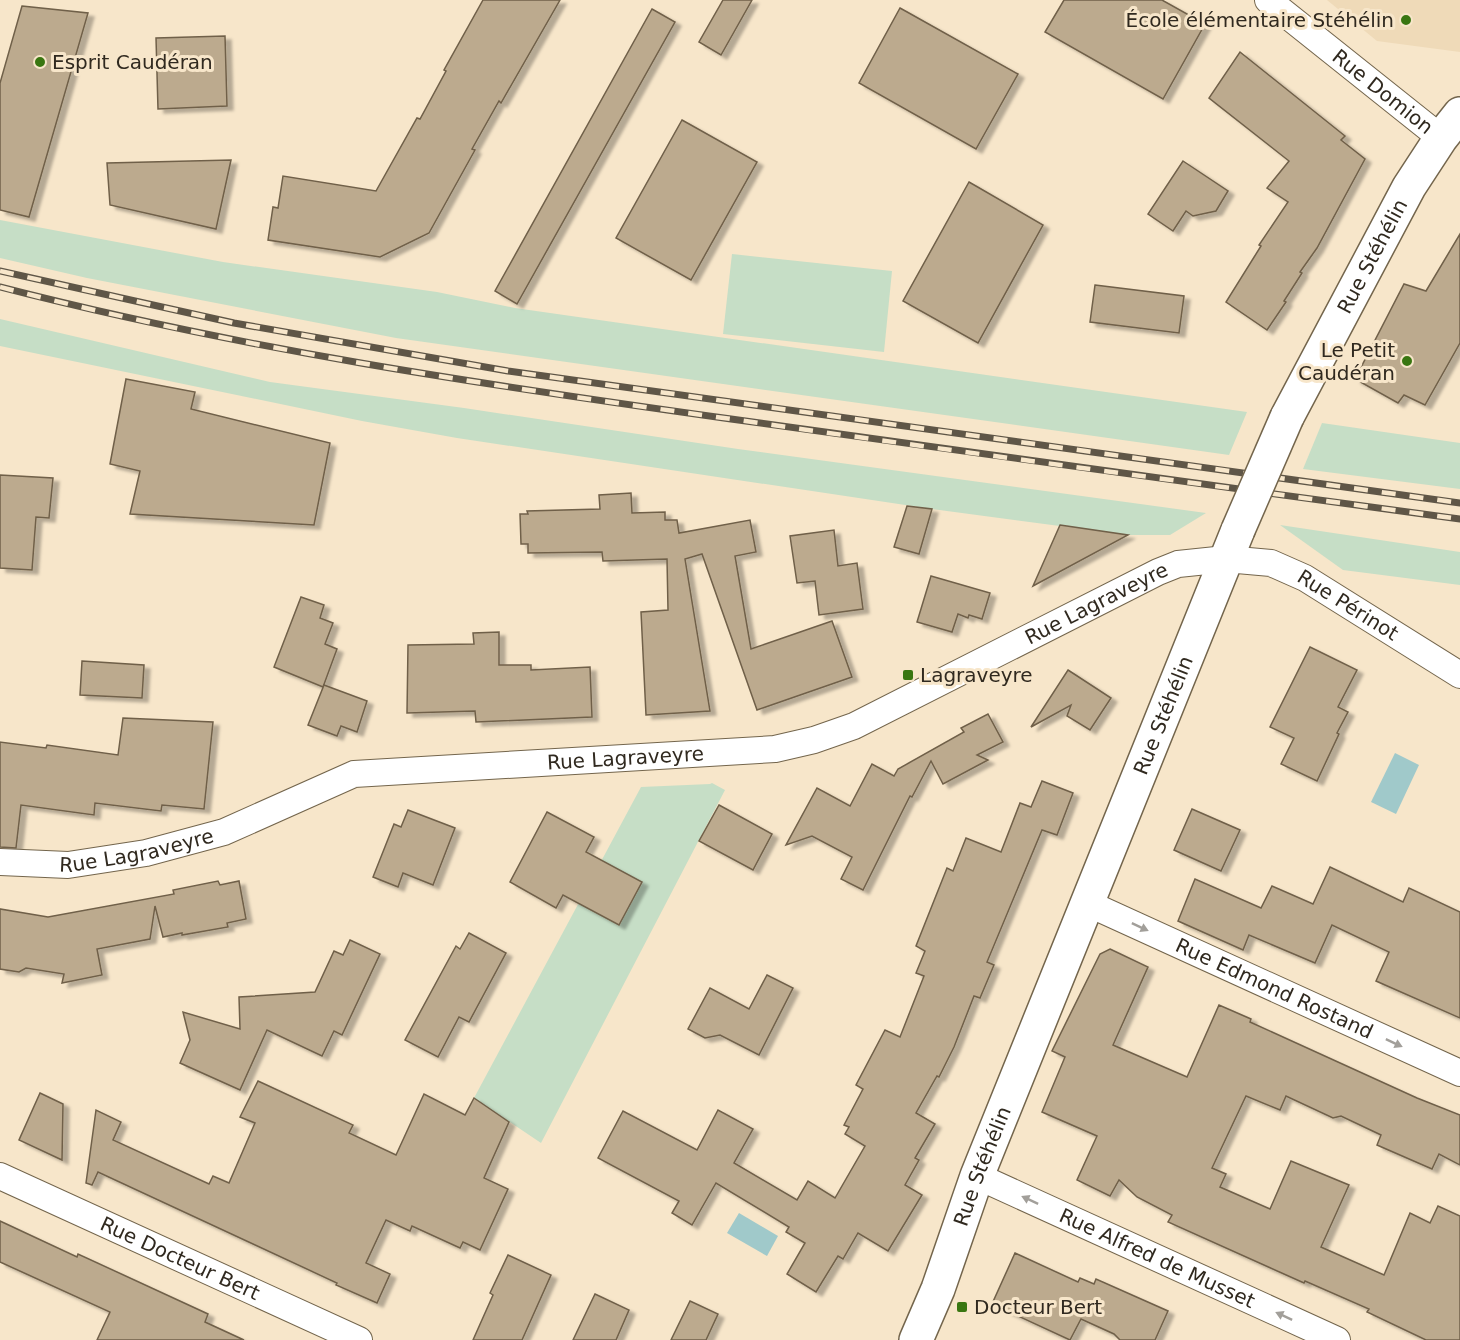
<svg xmlns="http://www.w3.org/2000/svg" width="1460" height="1340" font-family="'DejaVu Sans',sans-serif">
	<style>
		.built { fill: #efdab8 }
		.green { fill: #c6dec6 }
		.water { fill: #a0c9ca }
		.building { fill: #bcaa8e; stroke: #706049; stroke-width: 1.5; filter: url(#shadow) }
		.lines { fill: none; stroke-linecap: round; stroke-linejoin: round }
		.street-casing { stroke: #73654c; stroke-width: 28 }
		.secondary-casing { stroke: #73654c; stroke-width: 36 }
		.street { stroke: #fff; stroke-width: 26 }
		.secondary { stroke: #fff; stroke-width: 33 }
		.rail-casing { stroke: #5f5647; stroke-width: 7 }
		.rail { stroke: #f7e6ca; stroke-width: 4.5; stroke-dasharray: 14; stroke-linecap: butt }
		.secondary-bridge-casing { stroke: #73654c; stroke-width: 36; stroke-linecap: butt }
		.secondary-bridge { stroke: #fff; stroke-width: 33 }
		.oneway { fill: #a29f9a }
		.poi-dot { fill: #397611; stroke: #f7e6ca; stroke-width: 2 }
		.labels { text-anchor: middle; stroke-width: 6; stroke-linejoin: round; paint-order: stroke }
		.poi-label { font-size: 20px; fill: #30291f; stroke: #f7e6ca; text-anchor: start }
		.street-label { font-size: 20px; fill: #30291f; stroke: #f7e6ca }
	</style>
	<defs>
		<filter id="shadow"><feDropShadow dx="6" dy="4" stdDeviation="1.5" flood-color="#0004"/></filter>
	</defs>
	<rect width="100%" height="100%" fill="#f7e6ca"/>
	<!-- built -->
	<path class="built" d="M1327,0H1460V52L1377,41Z"/>
	<!-- green -->
	<g class="green">
		<path d="M0,220L223,262L437,292L515,308L1247,412L1229,455L396,338L87,278L0,258Z"/>
		<path d="M732,254L892,271L884,352L723,334Z"/>
		<path d="M0,319L270,382L464,408L738,449L1206,513L1170,535H1128L932,509L457,438L362,421L0,346Z"/>
		<path d="M1322,423L1460,443V489L1303,469Z"/>
		<path d="M1280,525L1460,552V585L1343,570Z"/>
		<path d="M712,783L725,790L541,1143L474,1098L641,787L710,784Z"/>
	</g>
	<!-- water -->
	<g class="water">
		<path d="M1395,753L1419,765L1396,814L1371,802Z"/>
		<path d="M739,1213L778,1236L767,1256L727,1233Z"/>
	</g>
	<!-- building -->
	<g class="building">
		<path d="M483,0H560L501,103L499,101L472,149L475,150L429,233L380,257L268,240L273,207L278,208L283,176L376,191L417,118L420,119L446,71L444,70Z"/>
		<path d="M723,0H752L721,55L699,42Z"/>
		<path d="M1064,0H1162L1205,24L1163,99L1045,32Z"/>
		<path d="M22,6L88,13L29,217L0,210V83Z"/>
		<path d="M900,8L1018,74L976,149L859,83Z"/>
		<path d="M652,9L675,22L517,304L495,291Z"/>
		<path d="M225,36L227,106L158,109L156,38Z"/>
		<path d="M1240,52L1345,136L1341,140L1365,159L1317,248L1300,272L1302,273L1284,301L1286,302L1267,330L1226,302L1261,246L1259,245L1288,202L1267,188L1289,161L1209,98Z"/>
		<path d="M682,120L757,162L691,280L616,238Z"/>
		<path d="M231,160L216,229L110,205L107,163Z"/>
		<path d="M1183,161L1228,191L1216,211L1193,216L1186,211L1173,231L1148,214Z"/>
		<path d="M969,182L1043,225L978,343L903,301Z"/>
		<path d="M1460,234V343L1425,405L1404,395L1398,403L1355,379L1404,284L1426,291Z"/>
		<path d="M1095,285L1184,296L1179,333L1090,322Z"/>
		<path d="M126,379L195,392L191,409L330,443L314,525L130,514L140,471L110,464Z"/>
		<path d="M0,475L53,478L49,518L36,517L32,570L0,568Z"/>
		<path d="M631,493L632,513L665,512V520H677L679,533L750,520L756,552L735,556L751,649L832,621L852,677L757,710L702,554L685,559L710,711L646,715L641,612L668,610L667,559L603,561L602,552L528,553V544H521L520,514H528L527,511L600,509L599,495Z"/>
		<path d="M907,506L932,509L919,554L894,547Z"/>
		<path d="M1060,525L1128,535L1033,586Z"/>
		<path d="M834,530L838,566L857,563L863,609L819,615L815,581L797,583L790,536Z"/>
		<path d="M931,576L990,593L982,619L969,615L968,618L958,614L952,632L917,622Z"/>
		<path d="M301,597L324,605L320,618L333,623L325,644L337,649L323,687L274,667Z"/>
		<path d="M499,632V665H531V670L590,667L592,717L476,722L475,711L407,713L408,645L474,644L473,633Z"/>
		<path d="M1310,647L1357,670L1338,707L1348,712L1337,733L1339,734L1317,781L1281,764L1294,738L1270,727Z"/>
		<path d="M82,661L144,665L142,698L80,695Z"/>
		<path d="M1068,670L1111,698L1090,730L1067,716L1071,705L1031,727Z"/>
		<path d="M324,685L367,701L357,732L341,726L337,736L308,725Z"/>
		<path d="M988,714L1003,742L977,755L988,760L943,784L931,761L912,797L910,796L863,890L841,879L852,857L812,836L786,845L817,788L850,806L872,764L894,776L898,769L964,732L961,728Z"/>
		<path d="M123,718L213,722L204,809L162,805L161,811L95,803L94,815L21,805L16,848L0,847V742L46,748L47,745L118,755Z"/>
		<path d="M1042,781L1073,793L1057,835L1042,830L987,962L994,965L980,998L974,996L954,1047L939,1077L937,1076L916,1113L935,1124L915,1158L919,1160L905,1185L922,1195L888,1251L858,1233L843,1259L838,1256L816,1292L787,1274L805,1243L786,1232L789,1227L716,1183L692,1225L672,1213L679,1201L598,1158L623,1111L697,1150L718,1110L753,1129L734,1163L797,1200L808,1181L835,1198L865,1146L845,1134L849,1127L844,1125L863,1089L856,1085L885,1030L900,1037L924,976L916,973L925,951L916,946L947,868L953,871L966,838L1001,852L1020,803L1031,807Z"/>
		<path d="M719,805L772,834L753,870L699,841Z"/>
		<path d="M1192,809L1240,830L1221,871L1174,850Z"/>
		<path d="M408,810L455,828L433,885L403,873L398,887L373,877L394,824L401,827Z"/>
		<path d="M547,812L594,837L586,852L642,882L619,925L563,895L556,908L510,882Z"/>
		<path d="M1330,867L1403,902L1409,888L1460,912V1018L1376,981L1389,952L1332,925L1315,963L1249,935L1243,950L1178,921L1195,879L1261,908L1272,886L1313,904Z"/>
		<path d="M218,881L220,885L239,881L246,919L227,923L228,927L182,935V933L163,937L155,906L150,939L97,949L102,975L62,983L64,974L26,968L19,972L0,969V909L48,917L174,894L173,890Z"/>
		<path d="M469,933L506,953L469,1022L459,1017L438,1057L405,1040L456,946L460,949Z"/>
		<path d="M350,940L380,954L342,1035L334,1031L322,1056L267,1030L240,1090L180,1063L190,1040L183,1012L240,1029L239,997L315,992L334,951L343,955Z"/>
		<path d="M1110,949L1148,967L1113,1045L1187,1077L1219,1005L1251,1019L1250,1022L1417,1098L1460,1115V1165L1439,1154L1432,1169L1377,1145L1381,1135L1341,1116L1333,1118L1286,1096L1280,1110L1246,1096L1212,1168L1226,1174L1220,1187L1270,1209L1291,1161L1349,1185L1321,1247L1384,1275L1410,1213L1430,1223L1438,1206L1460,1216V1340H1426L1367,1312L1369,1309L1305,1281L1304,1283L1168,1222L1172,1215L1137,1197L1119,1180L1110,1196L1077,1180L1097,1136L1042,1112L1065,1057L1052,1051L1100,954Z"/>
		<path d="M767,975L793,988L759,1055L720,1035L705,1038L688,1029L710,988L749,1009Z"/>
		<path d="M258,1081L353,1125L349,1133L396,1155L424,1094L465,1115L474,1098L509,1122L484,1178L508,1189L480,1250L463,1242L460,1248L412,1226L410,1231L386,1220L366,1263L390,1274L377,1303L336,1285L337,1283L98,1172L92,1185L86,1183L96,1110L121,1122L113,1140L209,1184L213,1176L229,1183L255,1123L240,1117Z"/>
		<path d="M40,1093L63,1104L62,1160L19,1140Z"/>
		<path d="M0,1221L77,1257L78,1254L208,1314L205,1322L244,1340H97L110,1312L0,1262Z"/>
		<path d="M1015,1253L1078,1282L1080,1278L1094,1284L1096,1279L1168,1311L1155,1340H1120L1114,1334L1081,1319L1070,1340L992,1304Z"/>
		<path d="M508,1255L551,1275L522,1340H473L493,1295L490,1293Z"/>
		<path d="M595,1294L629,1310L616,1340H573Z"/>
		<path d="M690,1301L718,1314L706,1340H671Z"/>
	</g>
	<g class="lines">
		<defs>
			<g id="street">
				<path id="s1" d="M1268,0L1441,138"/>
				<path id="s2" d="M0,862L68,865L146,853L224,832L354,774L775,749L814,740L854,726L1158,572L1178,564L1226,559L1271,563L1305,578L1460,675"/>
				<path id="s3" d="M1087,903L1460,1073"/>
				<path id="s4" d="M0,1176L359,1340"/>
				<path id="s5" d="M977,1176L1337,1340"/>
			</g>
			<g id="secondary">
				<path id="s6" d="M1287,417L1409,187L1441,138L1460,114"/>
				<path id="s7" d="M916,1340L938,1289L977,1176L1238,530"/>
			</g>
		</defs>
		<!-- street casing -->
		<use href="#street" class="street-casing"/>
		<!-- secondary casing -->
		<use href="#secondary" class="secondary-casing"/>
		<!-- street -->
		<use href="#street" class="street"/>
		<!-- secondary -->
		<use href="#secondary" class="secondary"/>
		<defs>
			<g id="rail">
				<path d="M0,271L234,323L508,371L1460,503"/>
				<path d="M0,287C240,349 486,385 731,419C974,454 1217,486 1460,519"/>
			</g>
		</defs>
		<!-- rail casing -->
		<use href="#rail" class="rail-casing"/>
		<!-- rail -->
		<use href="#rail" class="rail"/>
		<defs>
			<path id="secondary-bridge" d="M1238,530L1287,417"/>
		</defs>
		<!-- secondary-bridge casing -->
		<use href="#secondary-bridge" class="secondary-bridge-casing"/>
		<!-- secondary-bridge -->
		<use href="#secondary-bridge" class="secondary-bridge"/>
	</g>
	<!-- one-way arrows -->
	<defs><path id="oneway-solid" d="M-6-.8H1V-3.2L6.5 0L1 3.2V.8H-6Z" transform="scale(1.5)"/></defs>
	<g class="oneway">
		<use href="#oneway-solid" transform="translate(1140 927) rotate(25)"/>
		<use href="#oneway-solid" transform="translate(1394 1043) rotate(25)"/>
		<use href="#oneway-solid" transform="translate(1030 1200) rotate(-155)"/>
		<use href="#oneway-solid" transform="translate(1284 1316) rotate(-155)"/>
	</g>
	<!-- markers -->
	<g class="poi-dot">
		<circle cx="1406" cy="20" r="6"/>
		<circle cx="40" cy="62" r="6"/>
		<circle cx="1407" cy="361" r="6"/>
		<rect x="902" y="669" width="12" height="12" rx="3"/>
		<rect x="956" y="1301" width="12" height="12" rx="3"/>
	</g>
	<g class="labels">
		<!-- poi labels -->
		<g class="poi-label">
			<text x="1394" y="27" text-anchor="end">École élémentaire Stéhélin</text>
			<text x="52" y="69">Esprit Caudéran</text>
			<text x="1395" y="357" text-anchor="end">Le Petit<tspan x="1395" dy="23">Caudéran</tspan></text>
			<text x="920" y="682">Lagraveyre</text>
			<text x="974" y="1314">Docteur Bert</text>
		</g>
		<!-- street labels -->
		<g class="street-label">
			<text dy="7" stroke="none"><textPath href="#s1" startOffset="147">Rue Domion</textPath></text>
			<text dy="7" stroke="none"><textPath href="#s6" startOffset="182">Rue Stéhélin</textPath></text>
			<text dy="7" stroke="none"><textPath href="#s2" startOffset="1146">Rue Lagraveyre</textPath></text>
			<text dy="7" stroke="none"><textPath href="#s2" startOffset="1418">Rue Périnot</textPath></text>
			<text dy="7" stroke="none"><textPath href="#s7" startOffset="672">Rue Stéhélin</textPath></text>
			<text dy="7" stroke="none"><textPath href="#s2" startOffset="642">Rue Lagraveyre</textPath></text>
			<text dy="7" stroke="none"><textPath href="#s2" startOffset="138">Rue Lagraveyre</textPath></text>
			<text dy="7" stroke="none"><textPath href="#s3" startOffset="206">Rue Edmond Rostand</textPath></text>
			<text dy="7" stroke="none"><textPath href="#s7" startOffset="186">Rue Stéhélin</textPath></text>
			<text dy="7" stroke="none"><textPath href="#s4" startOffset="198">Rue Docteur Bert</textPath></text>
			<text dy="7" stroke="none"><textPath href="#s5" startOffset="198">Rue Alfred de Musset</textPath></text>
		</g>
	</g>
</svg>
